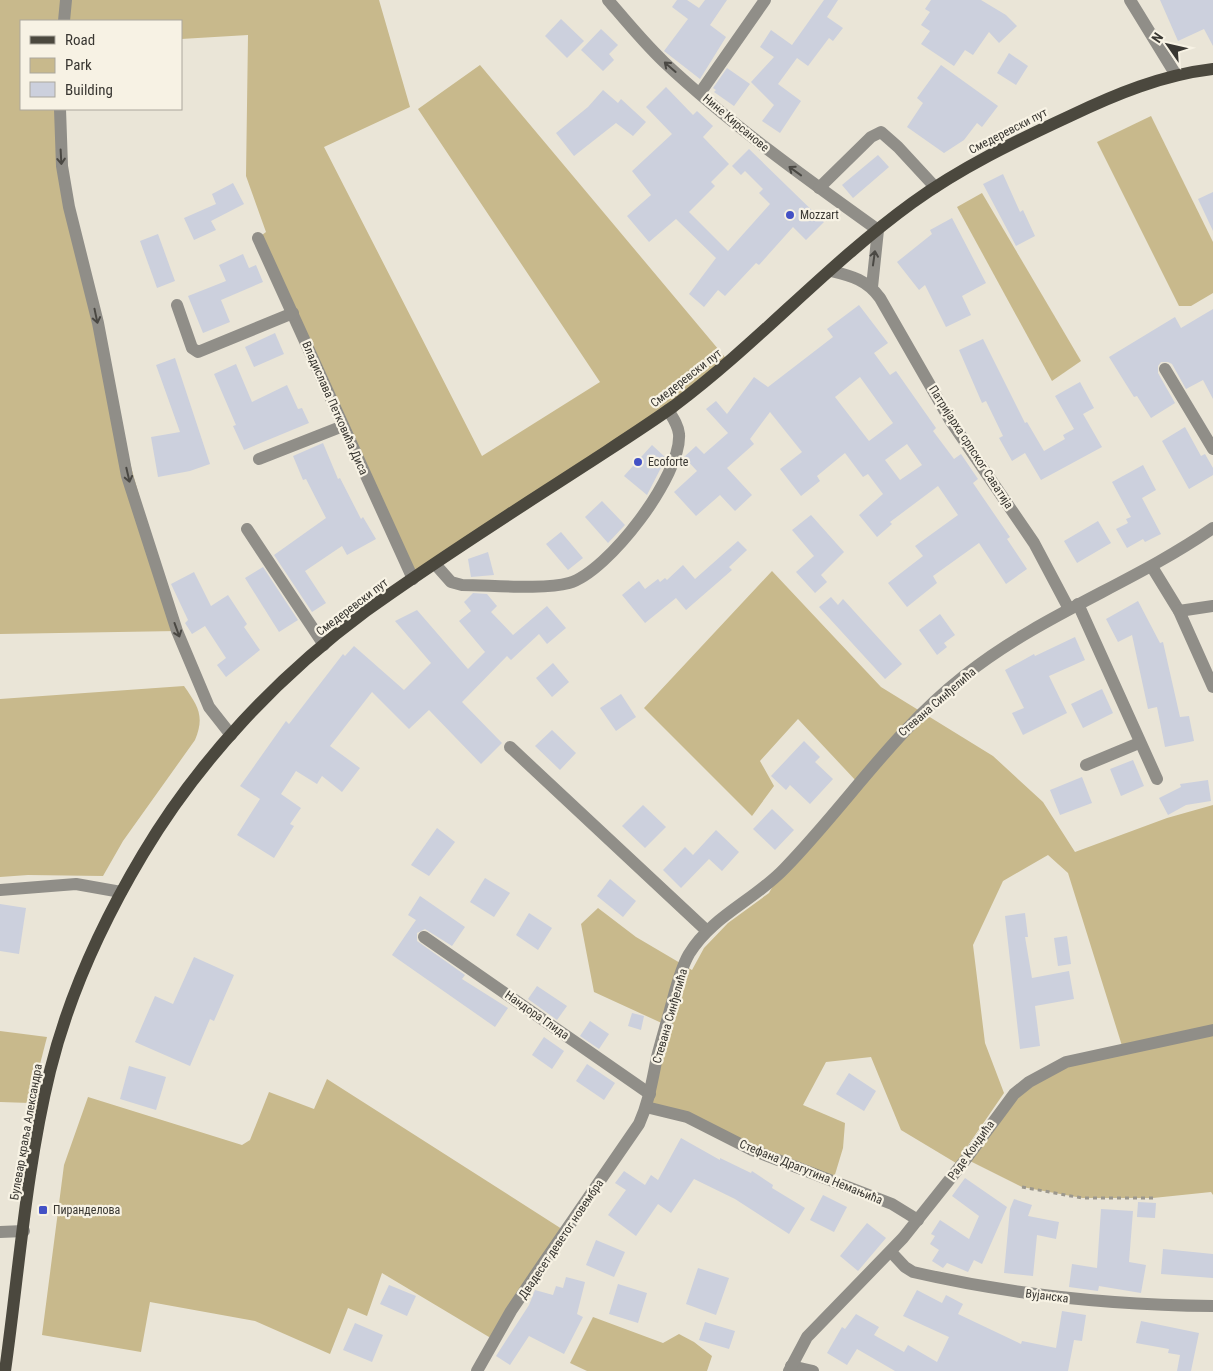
<svg xmlns="http://www.w3.org/2000/svg" width="1213" height="1371" font-family="'Roboto Condensed',sans-serif">
	<style>
		.green { fill: #c8b98c }
		.building { fill: #ccd0dd; fill-rule: evenodd }
		.lines { fill: none; stroke-linecap: round; stroke-linejoin: round }
		.path { stroke: #9b978d; stroke-width: 3; stroke-dasharray: 4 4; stroke-linecap: butt }
		.minor { stroke: #908e88; stroke-width: 12 }
		.major { stroke: #4b483e; stroke-width: 12 }
		.oneway { stroke: #4a4843 }
		.poi-dot { fill: #4351c5; stroke: #f7f2e4; stroke-width: 2 }
		.labels { text-anchor: middle; stroke-width: 4.5; stroke-linejoin: round; paint-order: stroke }
		.street-label { font-size: 12px; fill: #393732; stroke: #f7f2e4 }
		.poi-label { font-size: 12px; fill: #393732; stroke: #f7f2e4; text-anchor: start }
	</style>
	<rect width="100%" height="100%" fill="#eae5d7"/>
	<!-- green -->
	<g class="green">
		<path d="M0,0H379L410,107L324,147L482,456L600,382L418,109L480,65L729,362L413,579L258,238L266,232L246,176L248,35L181,39V21H21V109H60L69,207L116,413L177,631L0,634Z"/>
		<path d="M1151,116L1213,242V293L1191,306H1179L1097,142Z"/>
		<path d="M982,193L1081,361L1052,381L957,207Z"/>
		<path d="M772,571L881,687L993,756L1043,802L1075,852L1167,818L1213,805V1195L1211,1192L1153,1198H1082L1022,1187L966,1159L1014,1094L1050,1069L1123,1049L1068,873L1048,855L1003,881L973,945L985,1043L1004,1093L956,1163L901,1130L871,1057L826,1062L803,1105L845,1123L843,1148L833,1181L647,1107L666,1025L594,992L581,924L598,908L636,937L692,970L704,948L728,923L769,893L780,873L858,783L798,719L760,761L774,786L752,816L644,708Z"/>
		<path d="M184,686C198,706 205,716 195,740L123,841L103,876L28,875L0,877V699Z"/>
		<path d="M0,1031L47,1037L30,1103L0,1102Z"/>
		<path d="M327,1079L565,1231L494,1340L382,1273L367,1316L348,1308L330,1354L255,1321L150,1302L141,1352L42,1335L64,1165L88,1097L242,1145L250,1140L269,1092L314,1109Z"/>
		<path d="M593,1317L663,1343L679,1334L694,1342L712,1356L707,1371H587L570,1363Z"/>
	</g>
	<!-- building -->
	<g class="building">
		<path d="M677,0H687L699,8L705,0H727L710,25L726,37L700,79L664,51L688,19L672,7Z"/>
		<path d="M824,0H838L827,17L843,28L833,41L829,38L808,66L797,58L778,84L801,101L780,133L762,121L774,105L751,82L774,57L760,47L771,30L792,45Z"/>
		<path d="M931,0H981L1006,15L1017,26L999,43L989,32L973,55L965,50L954,66L921,44L930,31L921,25L930,12L925,9Z"/>
		<path d="M1160,0H1213V46L1204,29L1178,41Z"/>
		<path d="M561,19L584,41L567,58L545,36Z"/>
		<path d="M601,29L618,45L609,54L614,60L603,71L581,50Z"/>
		<path d="M1009,53L1028,66L1016,85L997,73Z"/>
		<path d="M941,65L998,106L982,127L977,123L964,140L944,153L907,127L923,103L917,98Z"/>
		<path d="M727,68L750,84L734,106L714,92L716,90L713,88Z"/>
		<path d="M666,87L693,115L697,111L713,126L703,137L729,164L711,182L715,186L689,212L728,251L770,204L759,193L763,189L745,171L741,175L732,166L749,149L824,222L806,240L793,227L759,265L756,263L725,296L718,290L704,307L689,294L716,258L676,219L649,242L627,216L651,195L632,171L672,134L646,107Z"/>
		<path d="M603,90L618,103L621,99L646,122L633,136L616,123L574,156L556,133L588,107Z"/>
		<path d="M878,155L889,167L853,198L842,185Z"/>
		<path d="M1003,174L1020,212L1023,210L1035,236L1016,246L983,184Z"/>
		<path d="M233,183L244,204L211,221L216,230L194,240L184,218L216,204L212,194Z"/>
		<path d="M1213,192V231L1198,199Z"/>
		<path d="M952,218L986,283L962,296L971,315L946,327L925,285L919,290L897,262L932,234L930,230Z"/>
		<path d="M158,234L175,281L157,288L140,241Z"/>
		<path d="M243,254L249,268L256,265L263,282L221,300L230,322L203,333L188,296L226,281L219,265Z"/>
		<path d="M859,305L888,343L874,353L890,375L896,371L936,428L933,431L954,459L961,454L978,479L973,483L1010,537L1007,539L1027,569L1006,584L979,543L933,576L937,583L907,607L888,583L923,556L915,546L958,515L938,486L890,522L892,524L877,537L859,515L883,494L868,474L863,477L845,453L817,476L820,481L801,496L780,469L802,452L770,412L750,439L754,444L727,468L752,495L735,511L720,495L696,516L674,492L697,471L684,457L696,446L704,454L728,433L706,409L716,401L727,414L754,377L768,387L833,337L827,329ZM860,377L893,423L869,441L835,397ZM907,444L922,465L900,480L885,460Z"/>
		<path d="M1213,309V399L1203,380L1186,389L1172,364L1168,362H1161L1158,366V373L1175,403L1151,418L1137,396L1134,397L1109,357L1175,317L1181,328Z"/>
		<path d="M275,333L284,354L254,367L245,347Z"/>
		<path d="M983,339L1025,423L1027,422L1044,451L1065,439L1063,435L1074,429L1055,396L1080,382L1094,408L1083,414L1102,447L1041,480L1025,453L1012,461L999,438L1003,436L986,401L982,403L959,350Z"/>
		<path d="M175,358L210,464L190,471L158,477L151,437L180,432L156,365Z"/>
		<path d="M236,364L252,402L287,385L298,409L302,408L309,423L244,450L233,426L236,425L214,374Z"/>
		<path d="M1185,427L1201,456L1205,454L1213,468V475L1189,489L1162,441Z"/>
		<path d="M323,443L338,479L340,478L361,519L363,517L376,539L347,555L342,546L305,571L326,603L312,612L274,555L326,518L306,479L303,480L293,456Z"/>
		<path d="M652,445L666,458L647,495L624,476Z"/>
		<path d="M1143,465L1156,490L1142,498L1161,534L1145,542L1143,539L1127,548L1116,529L1128,523L1126,519L1131,517L1112,482Z"/>
		<path d="M602,501L625,525L608,543L585,517Z"/>
		<path d="M811,515L844,552L821,575L827,582L815,593L796,572L814,556L792,530Z"/>
		<path d="M1098,521L1111,543L1077,563L1064,541Z"/>
		<path d="M561,532L583,558L568,570L546,544Z"/>
		<path d="M738,541L747,550L729,567L732,570L686,610L676,598L645,623L622,595L639,581L645,589L658,579L660,582L665,578L667,580L683,565L695,579Z"/>
		<path d="M488,552L494,575L471,577L468,559Z"/>
		<path d="M263,567L298,620L279,632L245,578Z"/>
		<path d="M194,572L211,606L228,595L247,624L244,627L260,650L226,677L217,665L226,658L205,626L192,634L185,623L188,620L171,584Z"/>
		<path d="M473,593L487,594L497,606L491,612L513,635L547,606L566,628L547,644L539,634L511,660L507,656L462,702L502,743L481,764L429,710L409,729L372,692L330,746L360,768L342,792L322,776L317,784L296,771L281,794L301,808L290,824L294,826L274,858L237,835L260,799L240,786L286,721L289,724L343,654L345,656L354,646L404,690L431,663L395,621L417,610L468,669L485,652L459,621L471,611L464,602Z"/>
		<path d="M831,597L838,605L843,599L902,664L885,679L819,607Z"/>
		<path d="M1138,601L1160,643L1163,642L1180,717L1189,716L1194,741L1165,747L1157,707L1148,709L1132,635L1118,642L1106,619Z"/>
		<path d="M940,614L955,635L944,643L947,647L937,655L919,630Z"/>
		<path d="M1075,637L1085,660L1049,676L1067,713L1023,735L1012,713L1024,708L1005,670L1034,654L1035,656Z"/>
		<path d="M553,663L569,682L552,697L536,678Z"/>
		<path d="M1102,689L1113,713L1083,728L1071,704Z"/>
		<path d="M621,694L636,717L616,731L600,708Z"/>
		<path d="M552,730L576,753L560,770L535,746Z"/>
		<path d="M804,741L820,757L815,762L833,779L810,804L790,785L786,790L771,776Z"/>
		<path d="M1133,760L1144,786L1121,796L1110,769Z"/>
		<path d="M1082,777L1092,803L1060,815L1050,790Z"/>
		<path d="M1208,780L1211,801L1186,805L1168,815L1159,798L1181,787L1180,784Z"/>
		<path d="M643,805L666,827L645,848L622,826Z"/>
		<path d="M772,809L794,830L775,850L753,829Z"/>
		<path d="M437,828L455,842L429,876L411,865Z"/>
		<path d="M716,830L739,852L722,871L709,859L681,888L663,870L685,847L693,855Z"/>
		<path d="M485,878L510,893L494,917L470,902Z"/>
		<path d="M610,879L636,901L623,917L597,896Z"/>
		<path d="M420,896L465,927L452,946L425,929L417,933V941L465,975L462,979L508,1008L495,1027L392,955L416,920L408,915Z"/>
		<path d="M0,904L26,908L19,954L0,951Z"/>
		<path d="M529,913L552,928L538,950L516,935Z"/>
		<path d="M1025,913L1028,937H1025L1032,978L1069,971L1074,999L1035,1006L1040,1046L1020,1049L1005,916Z"/>
		<path d="M1067,936L1071,964L1058,966L1054,938Z"/>
		<path d="M194,957L234,975L214,1021L210,1019L190,1066L135,1042L155,996L173,1004Z"/>
		<path d="M537,986L567,1006L557,1020L528,999Z"/>
		<path d="M632,1013L644,1016L641,1030L628,1026Z"/>
		<path d="M590,1021L609,1034L599,1049L580,1036Z"/>
		<path d="M544,1037L564,1051L552,1069L532,1055Z"/>
		<path d="M587,1064L615,1083L604,1100L576,1081Z"/>
		<path d="M129,1066L166,1077L156,1110L120,1099Z"/>
		<path d="M849,1073L876,1091L864,1111L836,1094Z"/>
		<path d="M681,1138L720,1160V1158L751,1173L752,1171L773,1185L772,1188L805,1208L789,1234L735,1199L694,1179L671,1213L658,1204L636,1236L608,1215L626,1190L615,1183L624,1171L645,1185L651,1175L658,1180Z"/>
		<path d="M965,1178L1007,1207L982,1264L974,1260L968,1272L947,1263L943,1268L932,1261L939,1250L930,1244L935,1236L931,1234L940,1220L969,1239L979,1216L952,1196Z"/>
		<path d="M823,1195L847,1207L834,1232L810,1220Z"/>
		<path d="M1014,1199L1032,1205L1028,1216L1059,1222L1056,1239L1037,1235L1033,1276L1004,1273L1010,1209Z"/>
		<path d="M1138,1202L1156,1203L1155,1218L1137,1217Z"/>
		<path d="M1101,1209L1133,1211L1129,1262L1146,1265L1141,1293L1099,1286L1098,1291L1069,1287L1072,1264L1097,1268Z"/>
		<path d="M867,1223L886,1238L858,1271L840,1256Z"/>
		<path d="M596,1240L625,1252L614,1277L586,1265Z"/>
		<path d="M1163,1249L1213,1254V1278L1161,1274Z"/>
		<path d="M698,1268L729,1278L716,1315L686,1304Z"/>
		<path d="M566,1277L585,1282L577,1314L583,1317L564,1354L529,1336L510,1365L496,1356L529,1305L535,1290L553,1295L556,1286L563,1288Z"/>
		<path d="M618,1284L647,1293L638,1323L609,1314Z"/>
		<path d="M389,1285L416,1296L407,1316L380,1304Z"/>
		<path d="M917,1290L942,1303L946,1295L963,1304L958,1314L1021,1344L1022,1341L1056,1348L1062,1311L1086,1315L1082,1341L1074,1340L1068,1371H895L857,1349L847,1365L827,1353L842,1327L845,1329L856,1314L879,1327L874,1335L904,1352L908,1345L937,1362L949,1337L903,1316Z"/>
		<path d="M1141,1321L1199,1333L1191,1371H1177L1180,1355L1168,1353L1169,1349L1136,1343Z"/>
		<path d="M705,1322L735,1331L729,1349L699,1340Z"/>
		<path d="M355,1323L383,1335L372,1362L343,1350Z"/>
	</g>
	<g class="lines">
		<!-- path -->
		<path class="path" d="M1022,1187L1082,1198H1153"/>
		<!-- minor -->
		<g class="minor">
			<path d="M608,0C626,21 644,43 664,62C730,124 804,177 878,230L872,287"/>
			<path d="M1130,0L1176,75"/>
			<path d="M64,21L66,0"/>
			<path d="M700,93L765,0"/>
			<path d="M60,109L62,166L69,207L98,323L127,476L177,631L209,707L231,735"/>
			<path d="M819,188L871,137L881,132L898,147L935,187"/>
			<path d="M258,238L413,579"/>
			<path d="M831,271C852,276 867,280 880,298L950,420L1034,543L1069,609"/>
			<path d="M177,305L192,348L198,352L293,313"/>
			<path d="M1165,369L1213,449"/>
			<path d="M259,459L343,426"/>
			<path d="M247,529L324,645"/>
			<path d="M435,564L451,582L462,585C490,585 544,590 569,583C608,572 682,475 679,434C678,425 673,418 668,410"/>
			<path d="M1152,567L1179,611L1213,687"/>
			<path d="M1078,604L1157,779"/>
			<path d="M1179,611L1213,606"/>
			<path d="M510,747L707,931"/>
			<path d="M1086,765L1139,743"/>
			<path d="M0,890L76,884L121,892"/>
			<path d="M424,937L650,1094"/>
			<path d="M646,1107L687,1117L752,1150L892,1204L918,1220"/>
			<path d="M0,1232L24,1231"/>
			<path d="M891,1252L905,1267L913,1272C1012,1295 1112,1305 1213,1306"/>
			<path d="M791,1366L813,1371"/>
			<path d="M477,1371L511,1311L544,1262L639,1124C649,1102 652,1081 657,1057C662,1038 668,1018 673,999C677,984 681,968 689,954C712,916 755,900 785,868C847,804 893,732 964,676C1040,615 1134,583 1213,528"/>
			<path d="M789,1371L807,1337L903,1238L966,1159L1014,1094L1029,1082L1066,1062L1213,1030"/>
		</g>
		<!-- major -->
		<path class="major" d="M5,1371C19,1271 26,1169 50,1071C69,994 103,921 143,854C199,760 278,676 366,611C438,559 513,512 587,464C616,445 646,426 674,406C758,343 828,264 912,203C960,168 1016,141 1070,116C1116,94 1162,75 1213,69"/>
	</g>
	<!-- one-way arrows -->
	<defs><path id="oneway-shaft" d="M-6 0H5M1.5-3L5.5 0L1.5 3" fill="none" stroke-width="1.6" stroke-linecap="round" stroke-linejoin="round" transform="scale(1.25)"/></defs>
	<g class="oneway">
		<use href="#oneway-shaft" transform="translate(670 67) rotate(-139)"/>
		<use href="#oneway-shaft" transform="translate(61 157) rotate(87)"/>
		<use href="#oneway-shaft" transform="translate(795 171) rotate(-144)"/>
		<use href="#oneway-shaft" transform="translate(874 258) rotate(-82)"/>
		<use href="#oneway-shaft" transform="translate(96 316) rotate(78)"/>
		<use href="#oneway-shaft" transform="translate(128 475) rotate(77)"/>
		<use href="#oneway-shaft" transform="translate(177 630) rotate(70)"/>
	</g>
	<!-- markers -->
	<g class="poi-dot">
		<circle cx="790" cy="215" r="5"/>
		<circle cx="638" cy="462" r="5"/>
		<rect x="38" y="1205" width="10" height="10" rx="2.5"/>
	</g>
	<g class="labels">
		<!-- street labels -->
		<g class="street-label">
			<text transform="translate(736 123) rotate(40)" y="4">Нине Кирсанове</text>
			<text transform="translate(1008 131) rotate(-27)" y="4">Смедеревски пут</text>
			<text transform="translate(686 378) rotate(-38)" y="4">Смедеревски пут</text>
			<text transform="translate(335 408) rotate(66)" y="4">Владислава Петковића Диса</text>
			<text transform="translate(971 447) rotate(57)" y="4">Патријарха српског Саватија</text>
			<text transform="translate(352 607) rotate(-37)" y="4">Смедеревски пут</text>
			<text transform="translate(937 702) rotate(-41)" y="4">Стевана Синђелића</text>
			<text transform="translate(537 1015) rotate(35)" y="4">Нандора Глида</text>
			<text transform="translate(670 1016) rotate(-74)" y="4">Стевана Синђелића</text>
			<text transform="translate(26 1132) rotate(-80)" y="4">Булевар краља Александра</text>
			<text transform="translate(971 1150) rotate(-54)" y="4">Раде Кондића</text>
			<text transform="translate(811 1172) rotate(22)" y="4">Стефана Драгутина Немањића</text>
			<text transform="translate(561 1239) rotate(-56)" y="4">Двадесет деветог новембра</text>
			<text transform="translate(1047 1296) rotate(7)" y="4">Вујанска</text>
		</g>
		<!-- poi labels -->
		<g class="poi-label">
			<text x="800" y="219">Mozzart</text>
			<text x="648" y="466">Ecoforte</text>
			<text x="53" y="1214">Пиранделова</text>
		</g>
	</g>
	<!-- legend -->
	<rect x="20" y="20" width="162" height="90" fill="#f7f2e4" stroke="#aba79d"/>
	<rect x="30" y="36" width="25" height="8" fill="#4b483e" stroke="#aba79d"/>
	<text x="65" y="45" font-size="15" fill="#393732">Road</text>
	<rect x="30" y="58" width="25" height="15" fill="#c8b98c" stroke="#aba79d"/>
	<text x="65" y="70" font-size="15" fill="#393732">Park</text>
	<rect x="30" y="82" width="25" height="15" fill="#ccd0dd" stroke="#aba79d"/>
	<text x="65" y="95" font-size="15" fill="#393732">Building</text>
	<!-- north arrow -->
	<g transform="translate(1168 45) rotate(304)" stroke="#f7f2e4" stroke-width="4" paint-order="stroke">
	<path d="M0-4L9 19L0 12L-9 19Z" fill="#393732"/>
	<text y="-8" font-size="14" font-weight="bold" text-anchor="middle" fill="#393732">N</text>
	</g>
</svg>
